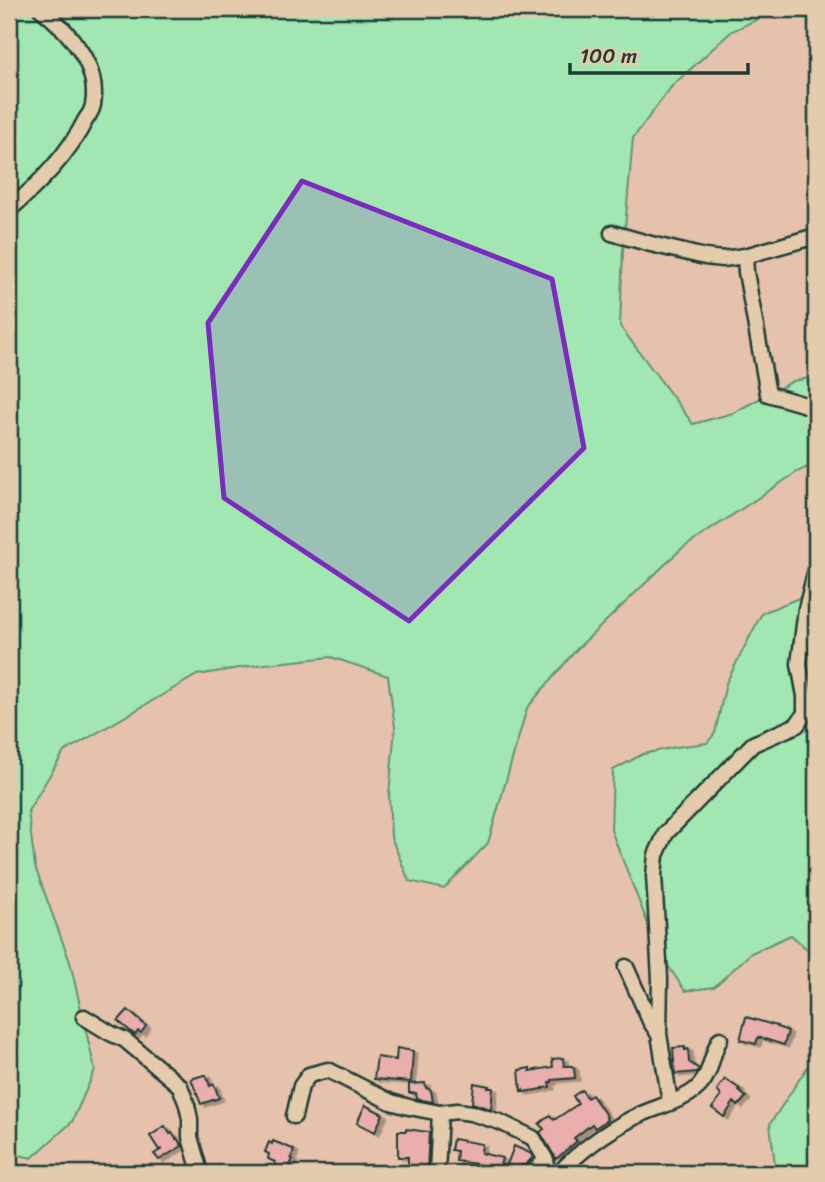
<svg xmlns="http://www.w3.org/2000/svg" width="825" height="1182" font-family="Sriracha,sans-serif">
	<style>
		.green { fill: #a2e6b2; stroke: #609273; stroke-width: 2 }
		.building { fill: #eaaead; stroke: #1f3d34; stroke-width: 2; filter: url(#shadow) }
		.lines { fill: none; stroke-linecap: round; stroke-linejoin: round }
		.minor-casing { stroke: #1f3d34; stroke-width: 19 }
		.minor { stroke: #e4cbac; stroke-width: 14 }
		.marked { fill: #7b2cbf; fill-opacity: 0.2; stroke: #7b2cbf; stroke-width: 5; stroke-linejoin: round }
	</style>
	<defs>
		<filter id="shadow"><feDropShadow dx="4.5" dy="2.5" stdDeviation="0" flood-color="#0004"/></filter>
	</defs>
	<rect width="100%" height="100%" fill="#e6c2ac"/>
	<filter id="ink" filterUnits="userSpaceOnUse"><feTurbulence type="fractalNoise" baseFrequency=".0143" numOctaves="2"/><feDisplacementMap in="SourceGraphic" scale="14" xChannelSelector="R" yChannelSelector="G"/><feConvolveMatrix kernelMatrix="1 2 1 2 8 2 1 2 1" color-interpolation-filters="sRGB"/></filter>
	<g filter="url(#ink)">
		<!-- green -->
		<g class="green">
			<path d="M9,9H780L732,31L672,86L633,138L623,250L620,326L693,424L733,413L793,381L816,377V463L797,472L680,550L576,650L527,708L488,843L444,889L409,881L391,837L389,795L395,727L388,676L331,657L257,665L197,675L64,752L28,811L35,867L70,962L95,1070L72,1122L32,1158L9,1153Z"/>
			<path d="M816,591V957L791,935L751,953L714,987L685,991L659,952L611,830L613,770L643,754L676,747L707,743L715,733L726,683L762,613Z"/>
			<path d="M816,1054V1173H776L770,1124Z"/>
		</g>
		<!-- building -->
		<g class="building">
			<path d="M128,1010L146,1026L141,1033L138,1031L135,1035L118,1021Z"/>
			<path d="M746,1017L777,1026V1027L788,1031L784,1045L758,1037L756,1044L740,1040Z"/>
			<path d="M685,1047V1050L688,1049L689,1062L699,1069L697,1072L675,1074L673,1048Z"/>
			<path d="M397,1048L413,1051L411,1082L374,1079L377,1057L396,1060Z"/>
			<path d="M563,1058L564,1066H572L573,1068H574L575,1078L552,1080V1082H549L550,1087L543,1088V1089L523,1092V1090L521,1091L519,1070L530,1068V1071L553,1067L552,1059Z"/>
			<path d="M204,1075H206L210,1086L214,1084L219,1098L201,1104L191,1079Z"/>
			<path d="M725,1079L740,1089L739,1091L746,1097L738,1106L734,1102L724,1117L712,1108L721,1096L717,1090Z"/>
			<path d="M425,1083L426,1088L431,1090L433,1102L417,1099L416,1093H409V1084Z"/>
			<path d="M474,1083L489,1086L488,1088H493L491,1109L472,1103Z"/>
			<path d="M582,1090L587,1098L592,1095L607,1117L606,1118L607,1120L595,1128L592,1124L574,1138L577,1141L556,1159L540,1132L544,1129L539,1124L550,1115L554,1120L578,1104L573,1096Z"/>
			<path d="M365,1105L383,1114L375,1132L357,1123Z"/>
			<path d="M165,1126L170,1134L172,1133L176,1139L177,1138L182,1146L159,1160L154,1154L162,1149L159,1150L150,1136Z"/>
			<path d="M406,1129L429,1132L427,1171L408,1170V1157H398V1131H406Z"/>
			<path d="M453,1139L482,1144L481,1153L502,1158L498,1173H482L484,1165L456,1161L457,1151L451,1150Z"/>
			<path d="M273,1141L293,1149L294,1151L291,1158L293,1159L287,1173L275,1167V1162L268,1159L269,1154L265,1152L269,1142L272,1144Z"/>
			<path d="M514,1146L530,1153L533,1157L525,1166L522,1165L520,1170L507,1165Z"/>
		</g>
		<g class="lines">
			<defs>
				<g id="minor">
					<path d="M9,210C39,184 68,155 86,119C89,115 92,110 93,105C100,66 69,31 41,9"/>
					<path d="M612,233L651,244L705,257L723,259L745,256L816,236"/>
					<path d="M745,256L746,272L768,394L816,408"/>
					<path d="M626,967L650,1021L658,1033"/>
					<path d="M84,1017L110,1033L125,1040L180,1086L187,1105L190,1119V1137L198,1165L197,1173"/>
					<path d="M670,1102L659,1034L660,979L654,875L656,855L666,833L753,744L797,725L805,713V696L799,664L806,609L816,569"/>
					<path d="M294,1116L301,1086L309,1075L328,1070L391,1102L409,1107L440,1113L457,1111L471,1113L500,1122L533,1138L546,1160L532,1173"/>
					<path d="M437,1173L440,1113"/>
					<path d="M559,1173C580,1151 606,1132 633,1118C653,1107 688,1101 701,1084C712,1071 711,1054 720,1039"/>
				</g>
			</defs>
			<!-- minor casing -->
			<use href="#minor" class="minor-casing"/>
			<!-- minor -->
			<use href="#minor" class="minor"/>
		</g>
	</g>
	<!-- marked area -->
	<path class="marked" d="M302,181L552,279L584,448L409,621L224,498L208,323Z"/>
	<!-- margin -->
	<rect width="825" height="1182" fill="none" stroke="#e4cbac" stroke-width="35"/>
	<rect x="18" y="18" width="790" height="1147" fill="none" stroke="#1f3d34" stroke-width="2.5" filter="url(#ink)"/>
	<!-- scale -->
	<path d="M570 63v10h178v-10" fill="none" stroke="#1f3d34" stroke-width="3.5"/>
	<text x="580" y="63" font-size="21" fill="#1f3d34" stroke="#e4cbac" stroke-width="5" paint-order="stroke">100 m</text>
</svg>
